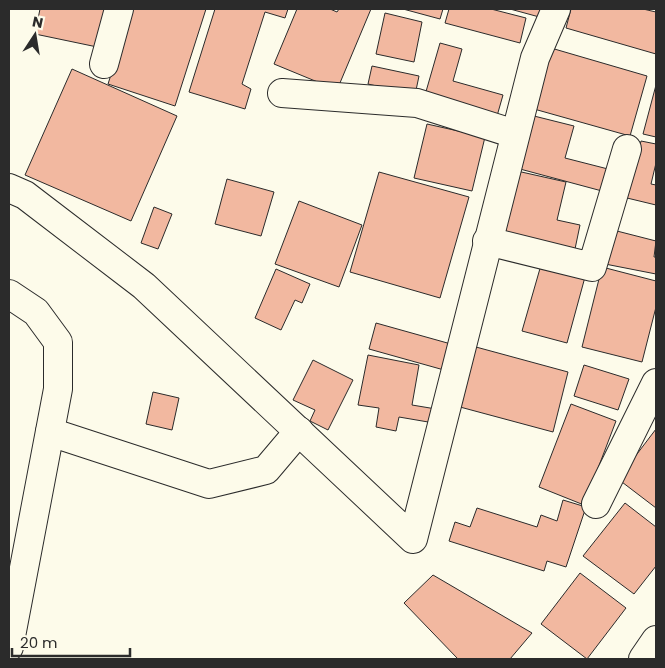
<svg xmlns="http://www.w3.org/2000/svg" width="665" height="668" font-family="Poppins,sans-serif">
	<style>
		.building { fill: #f2b8a0; stroke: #2b2b2b }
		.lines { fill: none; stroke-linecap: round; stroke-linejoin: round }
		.minor-casing { stroke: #2b2b2b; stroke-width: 30 }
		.minor { stroke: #fdfbea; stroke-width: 28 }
	</style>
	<rect width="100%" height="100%" fill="#fdfbea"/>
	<!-- building -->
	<g class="building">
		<path d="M40,9H109L102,48L35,34Z"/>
		<path d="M132,9H206L175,106L108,84Z"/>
		<path d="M215,9H288L285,18L265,12L242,84L251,89L245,109L189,92Z"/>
		<path d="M297,9H330L337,12L339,9H371L337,90L274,64Z"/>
		<path d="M403,9H443L440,19Z"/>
		<path d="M449,9H491L526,18L520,43L445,23Z"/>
		<path d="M510,9H546L543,18Z"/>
		<path d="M571,9H643L656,12V54L566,28Z"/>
		<path d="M385,13L422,22L414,62L376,54Z"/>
		<path d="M440,43L462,49L453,81L503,95L497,116L425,95Z"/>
		<path d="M551,48L647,76L630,136L534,109Z"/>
		<path d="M372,66L419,76L415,95L368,84Z"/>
		<path d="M72,69L177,116L131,221L25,175Z"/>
		<path d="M656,85V137L643,134Z"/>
		<path d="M534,116L574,126L565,158L608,169L602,191L520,169Z"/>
		<path d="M427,124L485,137L472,191L414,178Z"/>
		<path d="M641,141L656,144V163L651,184L656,185V205L627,198Z"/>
		<path d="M517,171L566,182L557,220L580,225L575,249L502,231Z"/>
		<path d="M379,172L469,197L440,298L350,272Z"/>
		<path d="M227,179L274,192L261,236L215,224Z"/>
		<path d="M299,201L362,225L339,287L275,264Z"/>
		<path d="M154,207L172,214L158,249L141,243Z"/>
		<path d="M613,230L656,241L654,257H656V274L605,264Z"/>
		<path d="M541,265L585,277L567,343L522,331Z"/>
		<path d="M602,267L656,281V307L642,362L582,347Z"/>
		<path d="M276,269L310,284L302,303L295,300L281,330L255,318Z"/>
		<path d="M376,323L451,344L444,370L369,349Z"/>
		<path d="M476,347L568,372L553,432L460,407Z"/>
		<path d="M368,355L419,365L412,405L436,409L434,423L399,417L396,431L376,427L379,408L358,405Z"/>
		<path d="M313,360L353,380L328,430L310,421L315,410L293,400Z"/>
		<path d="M584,365L629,379L618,410L574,396Z"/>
		<path d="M153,392L179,398L172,430L146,424Z"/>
		<path d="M571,404L616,421L584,505L539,487Z"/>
		<path d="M656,429V508L618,479Z"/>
		<path d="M563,500L586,507L566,567L547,561L544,571L449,541L455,522L470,527L477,508L537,527L541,515L557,521Z"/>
		<path d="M625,503L656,527V566L634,594L583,556Z"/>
		<path d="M580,573L626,608L587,659L541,624Z"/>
		<path d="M433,575L532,633L510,659H458L404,603Z"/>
	</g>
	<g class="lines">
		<defs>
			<g id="minor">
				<path d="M104,64L119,9"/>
				<path d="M282,93L417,103L515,134"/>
				<path d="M9,188L25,195L144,286L413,539L535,58L556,9"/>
				<path d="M487,241L592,267L627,149"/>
				<path d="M9,294L36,312L58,342V389L9,647"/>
				<path d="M50,432L209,484L266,470L299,431"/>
				<path d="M596,504L656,383"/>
				<path d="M643,659L656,640"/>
			</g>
		</defs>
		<!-- minor casing -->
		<use href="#minor" class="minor-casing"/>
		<!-- minor -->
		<use href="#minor" class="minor"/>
	</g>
	<!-- border -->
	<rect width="665" height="668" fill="none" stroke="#2b2b2b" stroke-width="20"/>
	<!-- north arrow -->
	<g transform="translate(35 35) rotate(12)" stroke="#fdfbea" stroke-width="4" paint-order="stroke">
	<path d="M0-4L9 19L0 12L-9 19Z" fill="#2b2b2b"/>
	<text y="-8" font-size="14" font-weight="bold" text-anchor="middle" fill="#2b2b2b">N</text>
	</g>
	<!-- scale -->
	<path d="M12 648v8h118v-8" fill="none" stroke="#2b2b2b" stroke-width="2.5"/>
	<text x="20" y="648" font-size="15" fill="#2b2b2b" stroke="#fdfbea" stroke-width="4" paint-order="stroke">20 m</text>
</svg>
